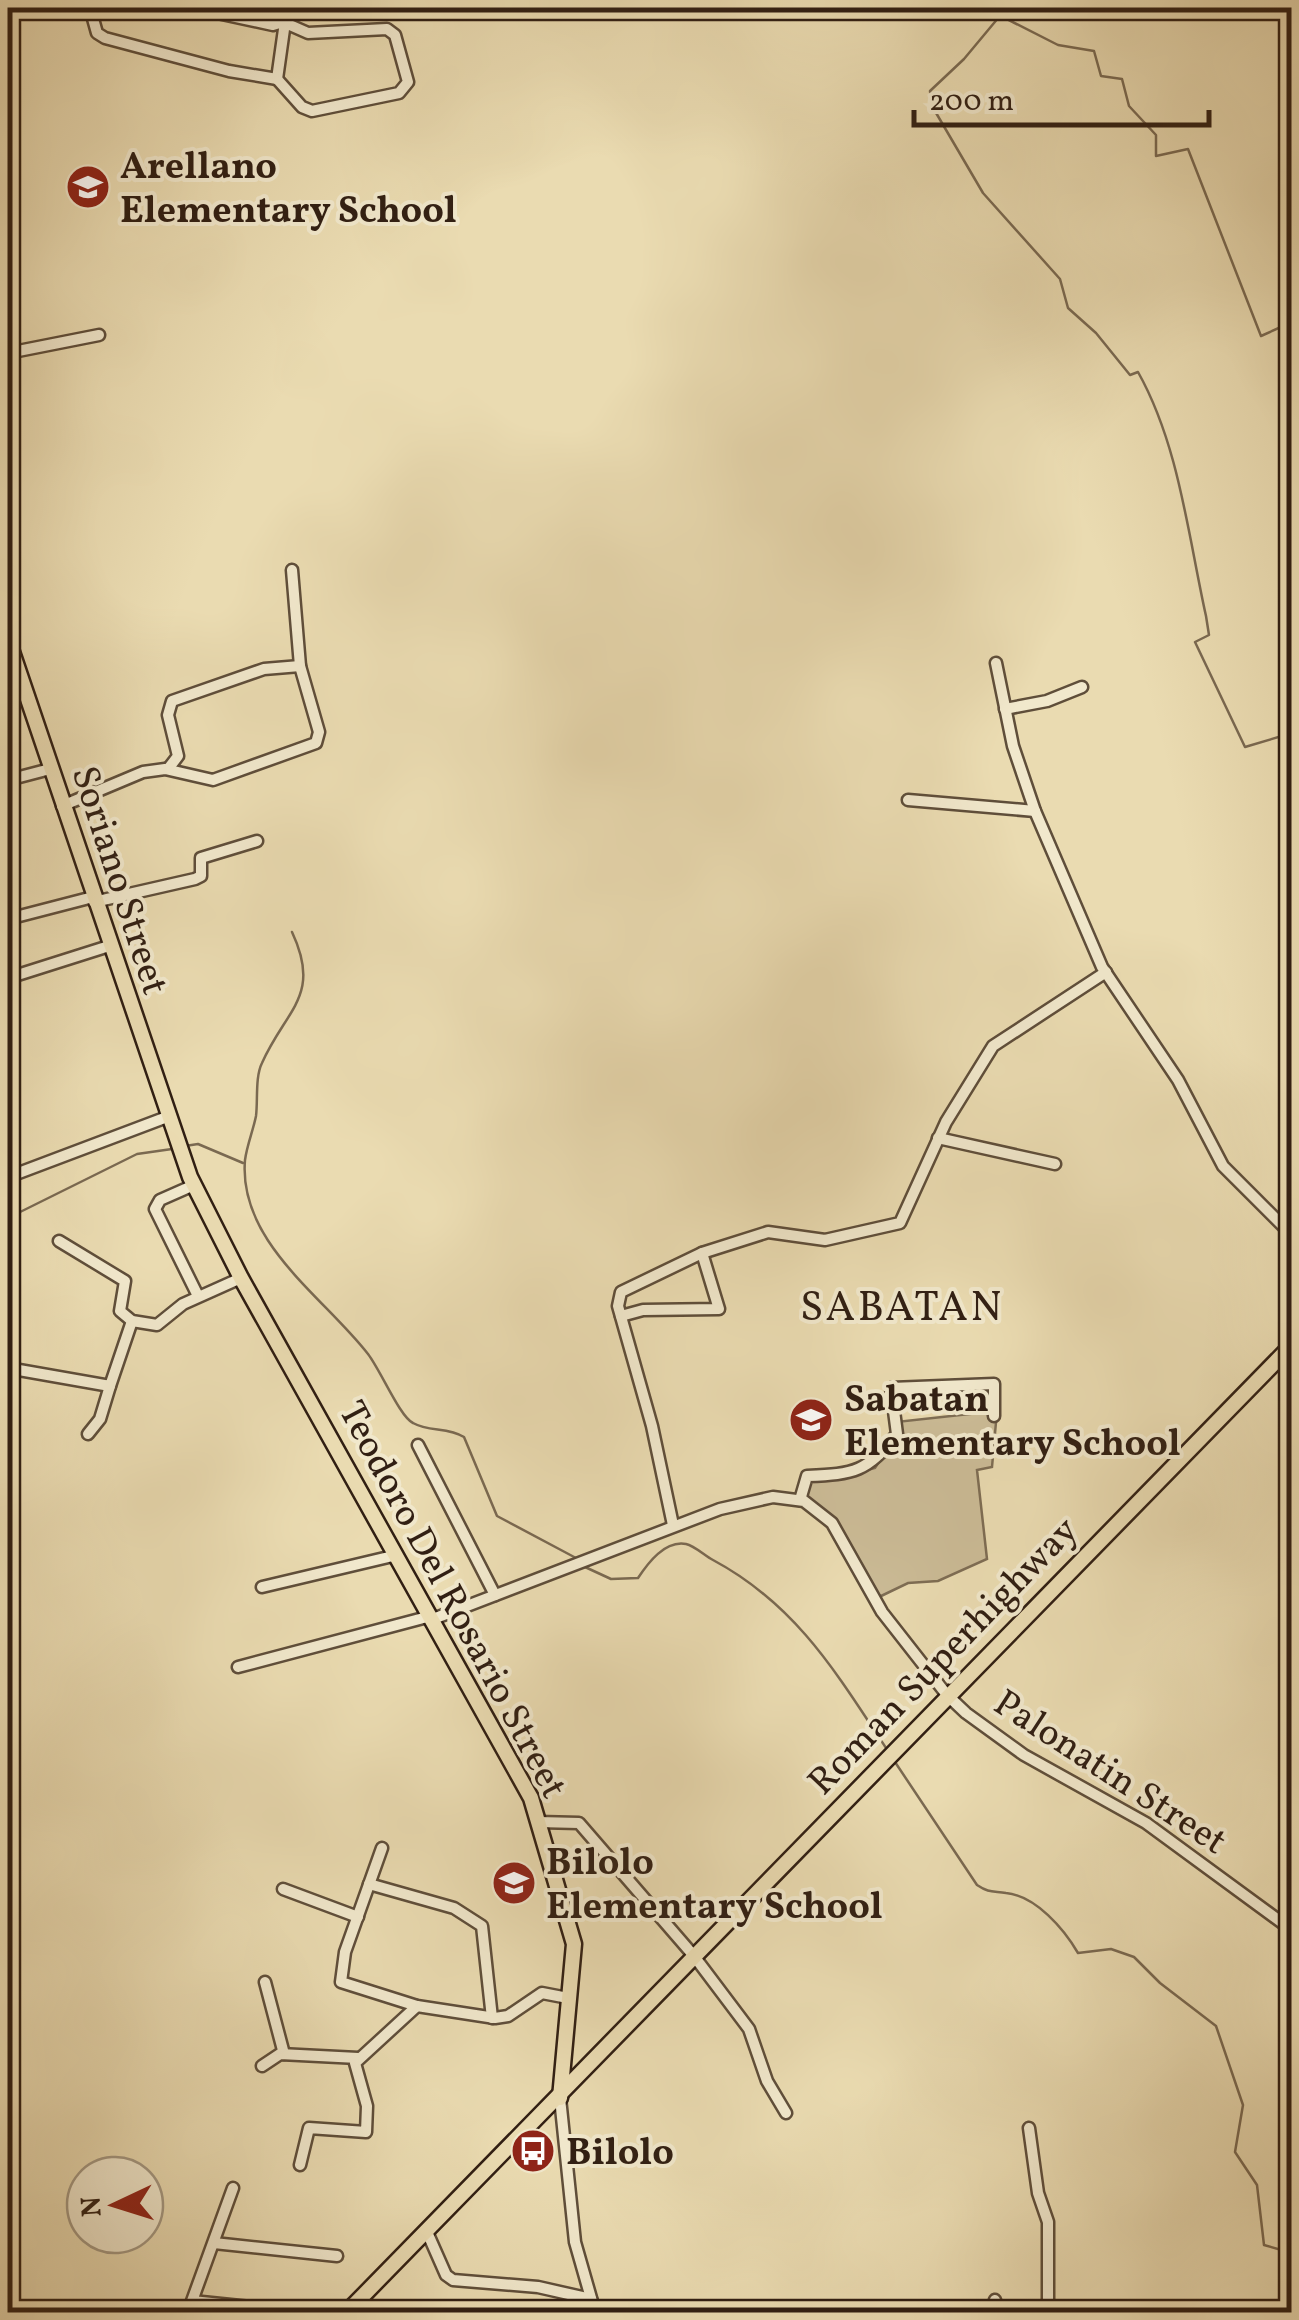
<svg xmlns="http://www.w3.org/2000/svg" width="1299" height="2320" font-family="Vollkorn,serif">
	<style>
		.green { fill: #cbbb96; stroke: #7e6d54; stroke-width: 2.5 }
		.lines { fill: none; stroke-linecap: round; stroke-linejoin: round }
		.stream { stroke: #7a6951; stroke-width: 2.5 }
		.minor-casing { stroke: #5f4e3a; stroke-width: 15 }
		.major-casing { stroke: #311f13; stroke-width: 19 }
		.minor { stroke: #f1e8cc; stroke-width: 10 }
		.major { stroke: #eadbb1; stroke-width: 14 }
		.labels { text-anchor: middle; stroke-width: 8; stroke-linejoin: round; paint-order: stroke }
		.poi-label { font-size: 38px; font-weight: bold; fill: #311f13; stroke: #f1e8cc; text-anchor: start }
		.street-label { font-size: 38px; fill: #311f13; stroke: #f1e8cc }
		.quarter-label { font-size: 42px; letter-spacing: 2.5px; fill: #311f13; stroke: #f1e8cc }
	</style>
	<rect width="100%" height="100%" fill="#eadbb1"/>
	<filter id="stains"><feTurbulence type="fractalNoise" baseFrequency=".002" numOctaves="4"/><feColorMatrix values="0 0 0 0 .2 0 0 0 0 .09 0 0 0 0 .02 0 0 0 .5 -.17"/></filter>
	<radialGradient id="worn" r=".72"><stop offset=".6" stop-color="#630" stop-opacity="0"/><stop offset="1" stop-color="#630" stop-opacity=".3"/></radialGradient>
	<!-- green -->
	<path class="green" d="M997,1411L992,1467L977,1470L987,1559L938,1581L908,1583L879,1597L841,1531L803,1498L809,1478L845,1476L875,1468L898,1434L896,1422Z"/>
	<g class="lines">
		<!-- stream -->
		<g class="stream">
			<path d="M985,8L1058,45L1094,51L1101,76L1122,79L1129,106L1156,135V156L1188,149L1261,336L1292,322"/>
			<path d="M999,17L964,59L930,91L932,106L983,193L1060,279L1068,308L1096,333L1130,375L1138,372C1179,445 1188,535 1206,616L1209,635L1195,642L1245,747L1292,733"/>
			<path d="M292,932C322,996 286,1009 262,1063C255,1077 258,1100 256,1116C253,1131 247,1145 245,1160C238,1242 324,1297 368,1354C381,1371 400,1417 413,1423C429,1432 448,1427 464,1437L497,1516L576,1558"/>
			<path d="M185,1146L198,1144L243,1163"/>
			<path d="M8,1218L137,1154L172,1149"/>
			<path d="M585,1567L611,1579L638,1578C648,1563 665,1540 686,1544C695,1546 705,1556 713,1560C797,1605 837,1674 888,1751"/>
			<path d="M895,1762L977,1885C989,1893 992,1891 1006,1893C1036,1896 1064,1929 1078,1953L1111,1949L1134,1957L1160,1983L1216,2026L1243,2105L1235,2152L1257,2185L1264,2245L1292,2253"/>
		</g>
		<defs>
			<g id="minor">
				<path d="M90,8L97,33L105,38L229,71L277,79"/>
				<path d="M194,8L273,25L283,22L308,33L387,29L395,35L408,82L399,93L312,111L302,107L277,79"/>
				<path d="M277,79L287,8"/>
				<path d="M8,353L99,335"/>
				<path d="M996,663L1013,746L1035,811L1102,967L1178,1080L1223,1166L1292,1235"/>
				<path d="M1005,709L1047,701L1082,687"/>
				<path d="M168,769L178,756L168,715L172,701L264,669L300,666"/>
				<path d="M8,780L50,769"/>
				<path d="M908,800L1035,811"/>
				<path d="M62,806L143,772L165,769L213,780L316,743L319,732L300,666L292,570"/>
				<path d="M94,902L195,879L201,876V858L257,841"/>
				<path d="M8,919L93,897"/>
				<path d="M8,978L109,946"/>
				<path d="M938,1138L1055,1164"/>
				<path d="M8,1177L167,1117"/>
				<path d="M194,1185L160,1200L155,1209L198,1296"/>
				<path d="M59,1241L125,1281L120,1311L132,1321L157,1325L183,1304L241,1278"/>
				<path d="M621,1316L643,1310L719,1309L702,1253"/>
				<path d="M19,1370L110,1386L132,1321"/>
				<path d="M88,1434L100,1419L110,1386"/>
				<path d="M418,1445L495,1595"/>
				<path d="M800,1500L807,1476C855,1474 867,1472 897,1434L891,1388L994,1384V1416"/>
				<path d="M673,1525L652,1426L618,1306L621,1292L702,1253L768,1232L825,1240L900,1223L946,1122L993,1046L1106,972"/>
				<path d="M262,1587L397,1555"/>
				<path d="M433,1619L720,1509L773,1497L804,1501L832,1523L882,1612L947,1695L966,1713L1024,1755L1146,1823L1292,1930"/>
				<path d="M238,1667L431,1616"/>
				<path d="M538,1822L579,1823L694,1956L749,2029L767,2081L786,2113"/>
				<path d="M382,1848L345,1952L341,1982L417,2006L495,2018L508,2016L542,1993L568,1998"/>
				<path d="M369,1884L454,1908L482,1926L492,2018"/>
				<path d="M283,1889L358,1917"/>
				<path d="M265,1982L284,2054"/>
				<path d="M262,2066L280,2054L358,2058"/>
				<path d="M560,2098L575,2242L595,2312"/>
				<path d="M1029,2128L1038,2193L1048,2222V2312"/>
				<path d="M300,2165L309,2128L366,2132L367,2106L355,2063L417,2006"/>
				<path d="M233,2188L192,2301L300,2312"/>
				<path d="M427,2232L446,2275L453,2280L538,2287L591,2299"/>
				<path d="M214,2243L337,2256"/>
				<path d="M995,2300L997,2312"/>
			</g>
			<g id="major">
				<path d="M8,640L190,1177L241,1278L531,1798L574,1944L560,2098"/>
				<path d="M347,2312L1292,1345"/>
			</g>
		</defs>
		<!-- minor casing -->
		<use href="#minor" class="minor-casing"/>
		<!-- major casing -->
		<use href="#major" class="major-casing"/>
		<!-- minor -->
		<use href="#minor" class="minor"/>
		<!-- major -->
		<use href="#major" class="major"/>
	</g>
	<!-- icons -->
	<defs>
		<symbol id="school-disc" viewBox="-11 -11 22 22"><circle r="9.5" fill="#8f2418" stroke="#f1e8cc"/><path d="M0-5L7-2L0 1L-7-2ZM-4 1L0 2.5L4 1V4Q0 6-4 4Z" fill="#fff"/></symbol>
		<symbol id="bus-disc" viewBox="-11 -11 22 22"><circle r="9.5" fill="#8f2418" stroke="#f1e8cc"/><path d="M-5-6H5V4H4V6H2V4H-2V6H-4V4H-5ZM-3.5-4V0h7V-4ZM-3.5 1.2v1.5H-2V1.2ZM2 1.2v1.5H3.5V1.2Z" fill="#fff"/></symbol>
	</defs>
	<g fill-rule="evenodd">
		<use href="#school-disc" x="63" y="162" width="50" height="50"/>
		<use href="#school-disc" x="786" y="1395" width="50" height="50"/>
		<use href="#school-disc" x="489" y="1858" width="50" height="50"/>
		<use href="#bus-disc" x="508" y="2126" width="50" height="50"/>
	</g>
	<g class="labels">
		<!-- poi labels -->
		<g class="poi-label">
			<text x="120" y="178">Arellano<tspan x="120" dy="44">Elementary School</tspan></text>
			<text x="844" y="1411">Sabatan<tspan x="844" dy="44">Elementary School</tspan></text>
			<text x="546" y="1874">Bilolo<tspan x="546" dy="44">Elementary School</tspan></text>
			<text x="566" y="2164">Bilolo</text>
		</g>
		<!-- street labels -->
		<g class="street-label">
			<text transform="translate(121 880) rotate(72)" y="13">Soriano Street</text>
			<text transform="translate(454 1599) rotate(62)" y="13">Teodoro Del Rosario Street</text>
			<text transform="translate(942 1655) rotate(-46)" y="13">Roman Superhighway</text>
			<text transform="translate(1111 1771) rotate(33)" y="13">Palonatin Street</text>
		</g>
		<!-- quarter labels -->
		<g class="quarter-label">
			<text x="902" y="1320">SABATAN</text>
		</g>
	</g>
	<!-- margin -->
	<rect width="1299" height="2320" fill="none" stroke="#eadbb1" stroke-width="40"/>
	<rect x="10" y="10" width="1279" height="2300" fill="none" stroke="#311f13" stroke-width="5"/>
	<rect x="20" y="20" width="1259" height="2280" fill="none" stroke="#311f13" stroke-width="2.5"/>
	<!-- north arrow -->
	<g transform="translate(115 2205) rotate(266)"><circle r="48" fill="#f1e8cc" stroke="#a49882" stroke-width="2.5"/>
	<path d="M0-8L18 38L0 25L-18 38Z" fill="#8f2418"/>
	<text y="-15" font-size="28" font-weight="bold" text-anchor="middle" fill="#311f13">N</text>
	</g>
	<!-- scale -->
	<path d="M914 110v15h295v-15" fill="none" stroke="#311f13" stroke-width="5"/>
	<text x="929" y="110" font-size="30" fill="#311f13" stroke="#f1e8cc" stroke-width="8" paint-order="stroke">200 m</text>
	<rect width="100%" height="100%" filter="url(#stains)"/>
	<rect width="100%" height="100%" fill="url(#worn)"/>
</svg>
